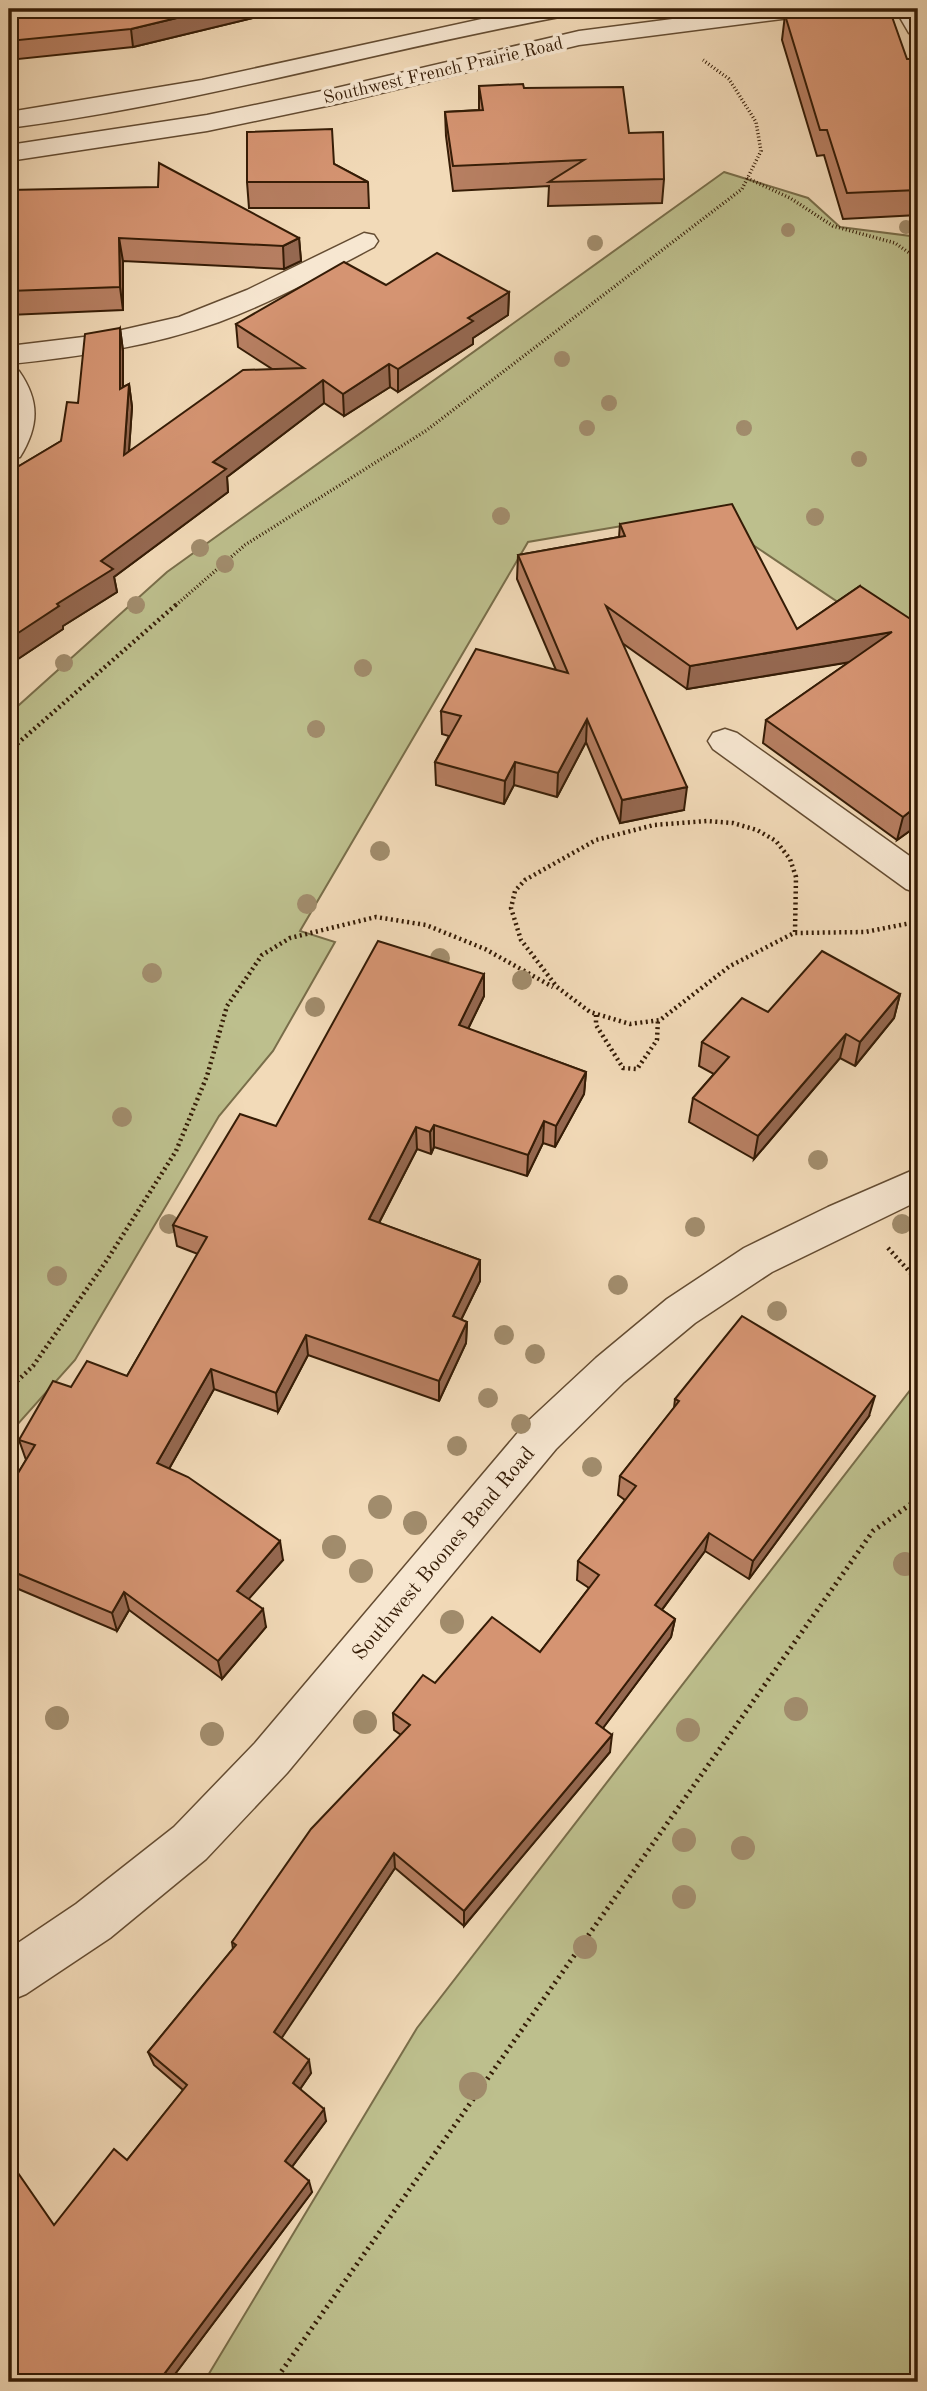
<svg xmlns="http://www.w3.org/2000/svg" width="927" height="2391" font-family="'Old Standard TT',serif">
	<style>
		.green { fill: #bdbf8d; stroke: #796e4a; stroke-width: 2 }
		.lines { fill: none; stroke-linecap: round; stroke-linejoin: round }
		.minor-casing { stroke: #644c32; stroke-width: 3 }
		.path-far2 { stroke: #351c06; stroke-width: 3.5; stroke-dasharray: 1 2.5; stroke-linecap: butt }
		.path-far1 { stroke: #351c06; stroke-width: 4.5; stroke-dasharray: 2 3.5; stroke-linecap: butt }
		.path { stroke: #351c06; stroke-width: 5; stroke-dasharray: 2 4.5; stroke-linecap: butt }
		.minor { fill: #f7e7d1; fill-rule: evenodd }
		.tree { fill: #a18c6c }
		.wall { fill: #b77f62; stroke: #351c06; stroke-width: 2 }
		.shaded-wall { fill: #956850; stroke: #351c06; stroke-width: 2 }
		.building { fill: #d59472; stroke: #351c06; stroke-width: 2 }
		.labels { text-anchor: middle; stroke-width: 7; stroke-linejoin: round; paint-order: stroke }
		.far-street-label { font-size: 18px; fill: #351c06; stroke: #f7e7d1 }
		.street-label { font-size: 21px; fill: #351c06; stroke: #f7e7d1 }
	</style>
	<rect width="100%" height="100%" fill="#f2dab8"/>
	<filter id="stains"><feTurbulence type="fractalNoise" baseFrequency=".00286" numOctaves="4"/><feColorMatrix values="0 0 0 0 .2 0 0 0 0 .09 0 0 0 0 .02 0 0 0 .5 -.17"/></filter>
	<radialGradient id="worn" r=".72"><stop offset=".6" stop-color="#630" stop-opacity="0"/><stop offset="1" stop-color="#630" stop-opacity=".3"/></radialGradient>
	<!-- green -->
	<g class="green">
		<path d="M724,172L808,198L840,227L918,237V656L704,512L528,542L300,931L335,942L273,1051L219,1116L75,1360L9,1434V714L167,572Z"/>
		<path d="M918,1380V2382H204L417,2028Z"/>
	</g>
	<g class="lines">
		<defs>
			<g id="minor">
				<path d="M527,9H577L574,14L565,16C379,50 197,104 9,128V112L202,80Z"/>
				<path d="M750,9H892L889,14L880,16L782,19L579,45L336,104L207,131L9,161V145L207,115L336,88L579,31Z"/>
				<path d="M895,9H918V35L909,33Z"/>
				<path d="M364,233L374,235L378,241L374,247C323,274 273,302 219,322C152,346 80,357 9,364V346L100,335L179,317L247,290Z"/>
				<path d="M9,368L19,371C40,401 39,426 20,457L9,459Z"/>
				<path d="M725,729L737,733L918,862V893L906,889L713,749L708,741L713,733Z"/>
				<path d="M918,1168V1201L772,1272L695,1323L624,1382L556,1449L287,1773L206,1859L110,1938L26,1994L9,2001V1949L76,1904L174,1827L255,1743L526,1423L596,1358L667,1299L744,1248L828,1207Z"/>
			</g>
		</defs>
		<!-- minor casing -->
		<use href="#minor" class="minor-casing"/>
		<!-- path-far2 -->
		<g class="path-far2">
			<path d="M747,178L790,198L833,226L895,243L918,259"/>
			<path d="M176,605L245,545L427,430L742,189L761,151L756,122L729,79L703,60"/>
		</g>
		<!-- path-far1 -->
		<g class="path-far1">
			<path d="M9,751L178,603"/>
			<path d="M795,932L796,877L790,859L776,841L757,830L733,823L707,821L654,825L596,840L525,880L515,891L511,908L521,940L557,987L590,1012L630,1024L660,1020L730,966L794,933L865,932L911,923"/>
			<path d="M596,1015V1025L623,1068L637,1069L657,1040L658,1019"/>
			<path d="M888,1248L918,1281"/>
			<path d="M13,1385L33,1366L107,1260L176,1151L207,1076L227,1006L262,955L290,938L376,917L426,925L485,949L553,987"/>
		</g>
		<!-- path -->
		<g class="path">
			<path d="M9,1389L15,1383"/>
			<path d="M274,2382L873,1531L918,1499"/>
		</g>
		<!-- minor -->
		<use href="#minor" class="minor"/>
	</g>
	<!-- trees -->
	<g class="tree">
		<circle cx="906" cy="227" r="7"/>
		<circle cx="788" cy="230" r="7"/>
		<circle cx="595" cy="243" r="8"/>
		<circle cx="562" cy="359" r="8"/>
		<circle cx="609" cy="403" r="8"/>
		<circle cx="587" cy="428" r="8"/>
		<circle cx="744" cy="428" r="8"/>
		<circle cx="859" cy="459" r="8"/>
		<circle cx="501" cy="516" r="9"/>
		<circle cx="815" cy="517" r="9"/>
		<circle cx="200" cy="548" r="9"/>
		<circle cx="225" cy="564" r="9"/>
		<circle cx="136" cy="605" r="9"/>
		<circle cx="64" cy="663" r="9"/>
		<circle cx="363" cy="668" r="9"/>
		<circle cx="316" cy="729" r="9"/>
		<circle cx="380" cy="851" r="10"/>
		<circle cx="307" cy="904" r="10"/>
		<circle cx="440" cy="958" r="10"/>
		<circle cx="152" cy="973" r="10"/>
		<circle cx="522" cy="980" r="10"/>
		<circle cx="315" cy="1007" r="10"/>
		<circle cx="122" cy="1117" r="10"/>
		<circle cx="818" cy="1160" r="10"/>
		<circle cx="169" cy="1224" r="10"/>
		<circle cx="902" cy="1224" r="10"/>
		<circle cx="695" cy="1227" r="10"/>
		<circle cx="57" cy="1276" r="10"/>
		<circle cx="618" cy="1285" r="10"/>
		<circle cx="777" cy="1311" r="10"/>
		<circle cx="504" cy="1335" r="10"/>
		<circle cx="535" cy="1354" r="10"/>
		<circle cx="488" cy="1398" r="10"/>
		<circle cx="521" cy="1424" r="10"/>
		<circle cx="457" cy="1446" r="10"/>
		<circle cx="592" cy="1467" r="10"/>
		<circle cx="380" cy="1507" r="12"/>
		<circle cx="415" cy="1523" r="12"/>
		<circle cx="334" cy="1547" r="12"/>
		<circle cx="905" cy="1564" r="12"/>
		<circle cx="361" cy="1571" r="12"/>
		<circle cx="452" cy="1622" r="12"/>
		<circle cx="796" cy="1709" r="12"/>
		<circle cx="57" cy="1718" r="12"/>
		<circle cx="365" cy="1722" r="12"/>
		<circle cx="688" cy="1730" r="12"/>
		<circle cx="212" cy="1734" r="12"/>
		<circle cx="684" cy="1840" r="12"/>
		<circle cx="743" cy="1848" r="12"/>
		<circle cx="684" cy="1897" r="12"/>
		<circle cx="585" cy="1947" r="12"/>
		<circle cx="473" cy="2086" r="14"/>
	</g>
	<!-- wall -->
	<g class="wall">
		<path d="M9,9H290L133,47L9,60Z"/>
		<path d="M785,15L907,59L918,62V215L843,219L824,155L817,156L782,40Z"/>
		<path d="M479,86L524,88L629,133L664,179L662,203L548,206L549,186L453,191L446,136L445,112L479,110Z"/>
		<path d="M334,164L368,182L369,208H249L247,182Z"/>
		<path d="M9,190L299,238L301,261L284,269L123,261V310L9,315Z"/>
		<path d="M386,285L509,292L508,315L473,338V344L398,392L390,387L344,416L324,403L227,477L228,492L114,577L117,592L63,626V629L9,665V472L61,441L78,403L120,328L123,351V387L129,384L132,407L129,451L272,369L238,347L236,324Z"/>
		<path d="M620,524L797,629L860,586L918,825L897,840L763,743L766,720L849,662L687,689L622,643L684,810L620,823L586,742L557,797L514,785L504,804L436,785L435,762L449,736L442,734L441,711L556,670L517,579L518,555L619,537Z"/>
		<path d="M484,974V996L468,1029L586,1072L584,1094L555,1147L543,1143L527,1176L434,1147L431,1154L417,1149L379,1223L480,1260V1281L461,1320L467,1322L466,1343L439,1401L308,1355L278,1412L214,1389L169,1469L283,1560L248,1599L266,1627L222,1679L129,1610L117,1631L9,1585V1488L26,1460L19,1440L71,1387L127,1376L198,1254L177,1246L173,1225L276,1126Z"/>
		<path d="M900,994L894,1018L855,1066L840,1058L754,1159L689,1122L693,1098L714,1074L699,1066L702,1042L768,1012Z"/>
		<path d="M675,1399L869,1416L749,1579L705,1551L662,1610L675,1619L671,1637L603,1728L610,1752L464,1926L395,1868L281,2038L311,2073L300,2089L326,2121L292,2167L312,2192L169,2382H9L54,2225L127,2160L183,2090L154,2065L148,2052L233,1949L232,1942L401,1735L394,1730L393,1713L435,1683L540,1652L589,1588L577,1580L578,1561L625,1500L618,1495L620,1476L674,1408Z"/>
	</g>
	<!-- shaded-wall -->
	<g class="shaded-wall">
		<path d="M214,9H290L133,47L131,29Z"/>
		<path d="M119,238L123,261V310L120,287Z"/>
		<path d="M299,238L301,261L284,269L283,246Z"/>
		<path d="M509,292L508,315L473,338V344L398,392V369L468,318Z"/>
		<path d="M120,328L123,351V412L120,389Z"/>
		<path d="M389,364L390,387L344,416L343,394Z"/>
		<path d="M323,380L324,403L227,477L228,492L114,577L117,592L63,626V629L9,665V639L57,604L101,561L213,462Z"/>
		<path d="M129,384L132,407L127,478L124,455Z"/>
		<path d="M892,632L887,656L687,689L690,666Z"/>
		<path d="M587,719L586,742L557,797L558,773Z"/>
		<path d="M515,762L514,785L504,804L505,781Z"/>
		<path d="M687,787L684,810L620,823L622,800Z"/>
		<path d="M918,805V825L897,840L903,817Z"/>
		<path d="M484,974V996L459,1047V1025Z"/>
		<path d="M900,994L894,1018L855,1066L860,1042Z"/>
		<path d="M846,1034L840,1058L754,1159L758,1136Z"/>
		<path d="M586,1072L584,1094L555,1147L556,1126Z"/>
		<path d="M544,1121L543,1143L527,1176L528,1155Z"/>
		<path d="M434,1125V1147L431,1154L430,1132Z"/>
		<path d="M416,1127L417,1149L370,1240L369,1219Z"/>
		<path d="M480,1260V1281L453,1336V1316Z"/>
		<path d="M467,1322L466,1343L439,1401V1381Z"/>
		<path d="M306,1335L308,1355L278,1412L276,1393Z"/>
		<path d="M211,1369L214,1389L161,1483L157,1463Z"/>
		<path d="M875,1396L869,1416L749,1579L753,1561Z"/>
		<path d="M709,1533L705,1551L652,1623L655,1605Z"/>
		<path d="M280,1541L283,1560L240,1609L237,1591Z"/>
		<path d="M124,1592L129,1610L117,1631L112,1613Z"/>
		<path d="M263,1609L266,1627L222,1679L218,1661Z"/>
		<path d="M675,1619L671,1637L594,1740L596,1723Z"/>
		<path d="M612,1735L610,1752L464,1926V1911Z"/>
		<path d="M394,1853L395,1868L277,2045L274,2032Z"/>
		<path d="M309,2060L311,2073L296,2095L293,2083Z"/>
		<path d="M324,2109L326,2121L288,2172L285,2161Z"/>
		<path d="M309,2181L312,2192L169,2382H160L159,2381Z"/>
	</g>
	<!-- building -->
	<g class="building">
		<path d="M9,9H214L131,29L9,41Z"/>
		<path d="M890,11L907,59H917L918,62V190L847,193L827,130H820L785,15Z"/>
		<path d="M523,84L524,88L623,87L629,133L663,132L664,179L549,182L584,160L453,166L445,112L483,110L479,86Z"/>
		<path d="M332,129L334,164L368,182H247V132Z"/>
		<path d="M159,163L299,238L283,246L119,238L120,287L9,291V190L158,187Z"/>
		<path d="M437,253L509,292L468,318L473,321L398,369L389,364L343,394L323,380L213,462L226,469L101,561L113,569L57,604L59,606L9,639V472L61,441L67,402L78,403L85,334L120,328V389L129,384L124,455L243,370L304,368L236,324L344,262L386,285Z"/>
		<path d="M732,504L797,629L860,586L918,624V805L903,817L766,720L892,632L690,666L606,606L687,787L622,800L587,719L558,773L515,762L505,781L435,762L461,716L441,711L476,649L568,673L518,555L625,536L620,524Z"/>
		<path d="M378,941L484,974L459,1025L586,1072L556,1126L544,1121L528,1155L434,1125L430,1132L416,1127L369,1219L480,1260L453,1316L467,1322L439,1381L306,1335L276,1393L211,1369L157,1463L188,1477L280,1541L237,1591L263,1609L218,1661L124,1592L112,1613L9,1570V1488L35,1445L19,1440L53,1381L71,1387L87,1361L127,1376L207,1237L173,1225L240,1114L276,1126Z"/>
		<path d="M822,951L900,994L860,1042L846,1034L758,1136L693,1098L729,1057L702,1042L742,998L768,1012Z"/>
		<path d="M742,1316L875,1396L753,1561L709,1533L655,1605L675,1619L596,1723L612,1735L464,1911L394,1853L274,2032L309,2060L293,2083L324,2109L285,2161L309,2181L159,2381L160,2382H9V2160L54,2225L114,2149L127,2160L187,2085L148,2052L236,1945L232,1942L311,1829L410,1725L393,1713L423,1675L435,1683L492,1617L540,1652L599,1575L578,1561L636,1486L620,1476L679,1401L675,1399Z"/>
	</g>
	<g class="labels">
		<!-- far-street labels -->
		<g class="far-street-label">
			<text transform="translate(443 70) rotate(-13)" y="6">Southwest French Prairie Road</text>
		</g>
		<!-- street labels -->
		<g class="street-label">
			<text transform="translate(443 1553) rotate(-50)" y="7">Southwest Boones Bend Road</text>
		</g>
	</g>
	<!-- margin -->
	<rect width="927" height="2391" fill="none" stroke="#f2dab8" stroke-width="35"/>
	<rect x="10" y="10" width="906" height="2370" fill="none" stroke="#351c06" stroke-width="3.5"/>
	<rect x="18" y="18" width="892" height="2356" fill="none" stroke="#351c06" stroke-width="2"/>
	<rect width="100%" height="100%" filter="url(#stains)"/>
	<rect width="100%" height="100%" fill="url(#worn)"/>
</svg>
